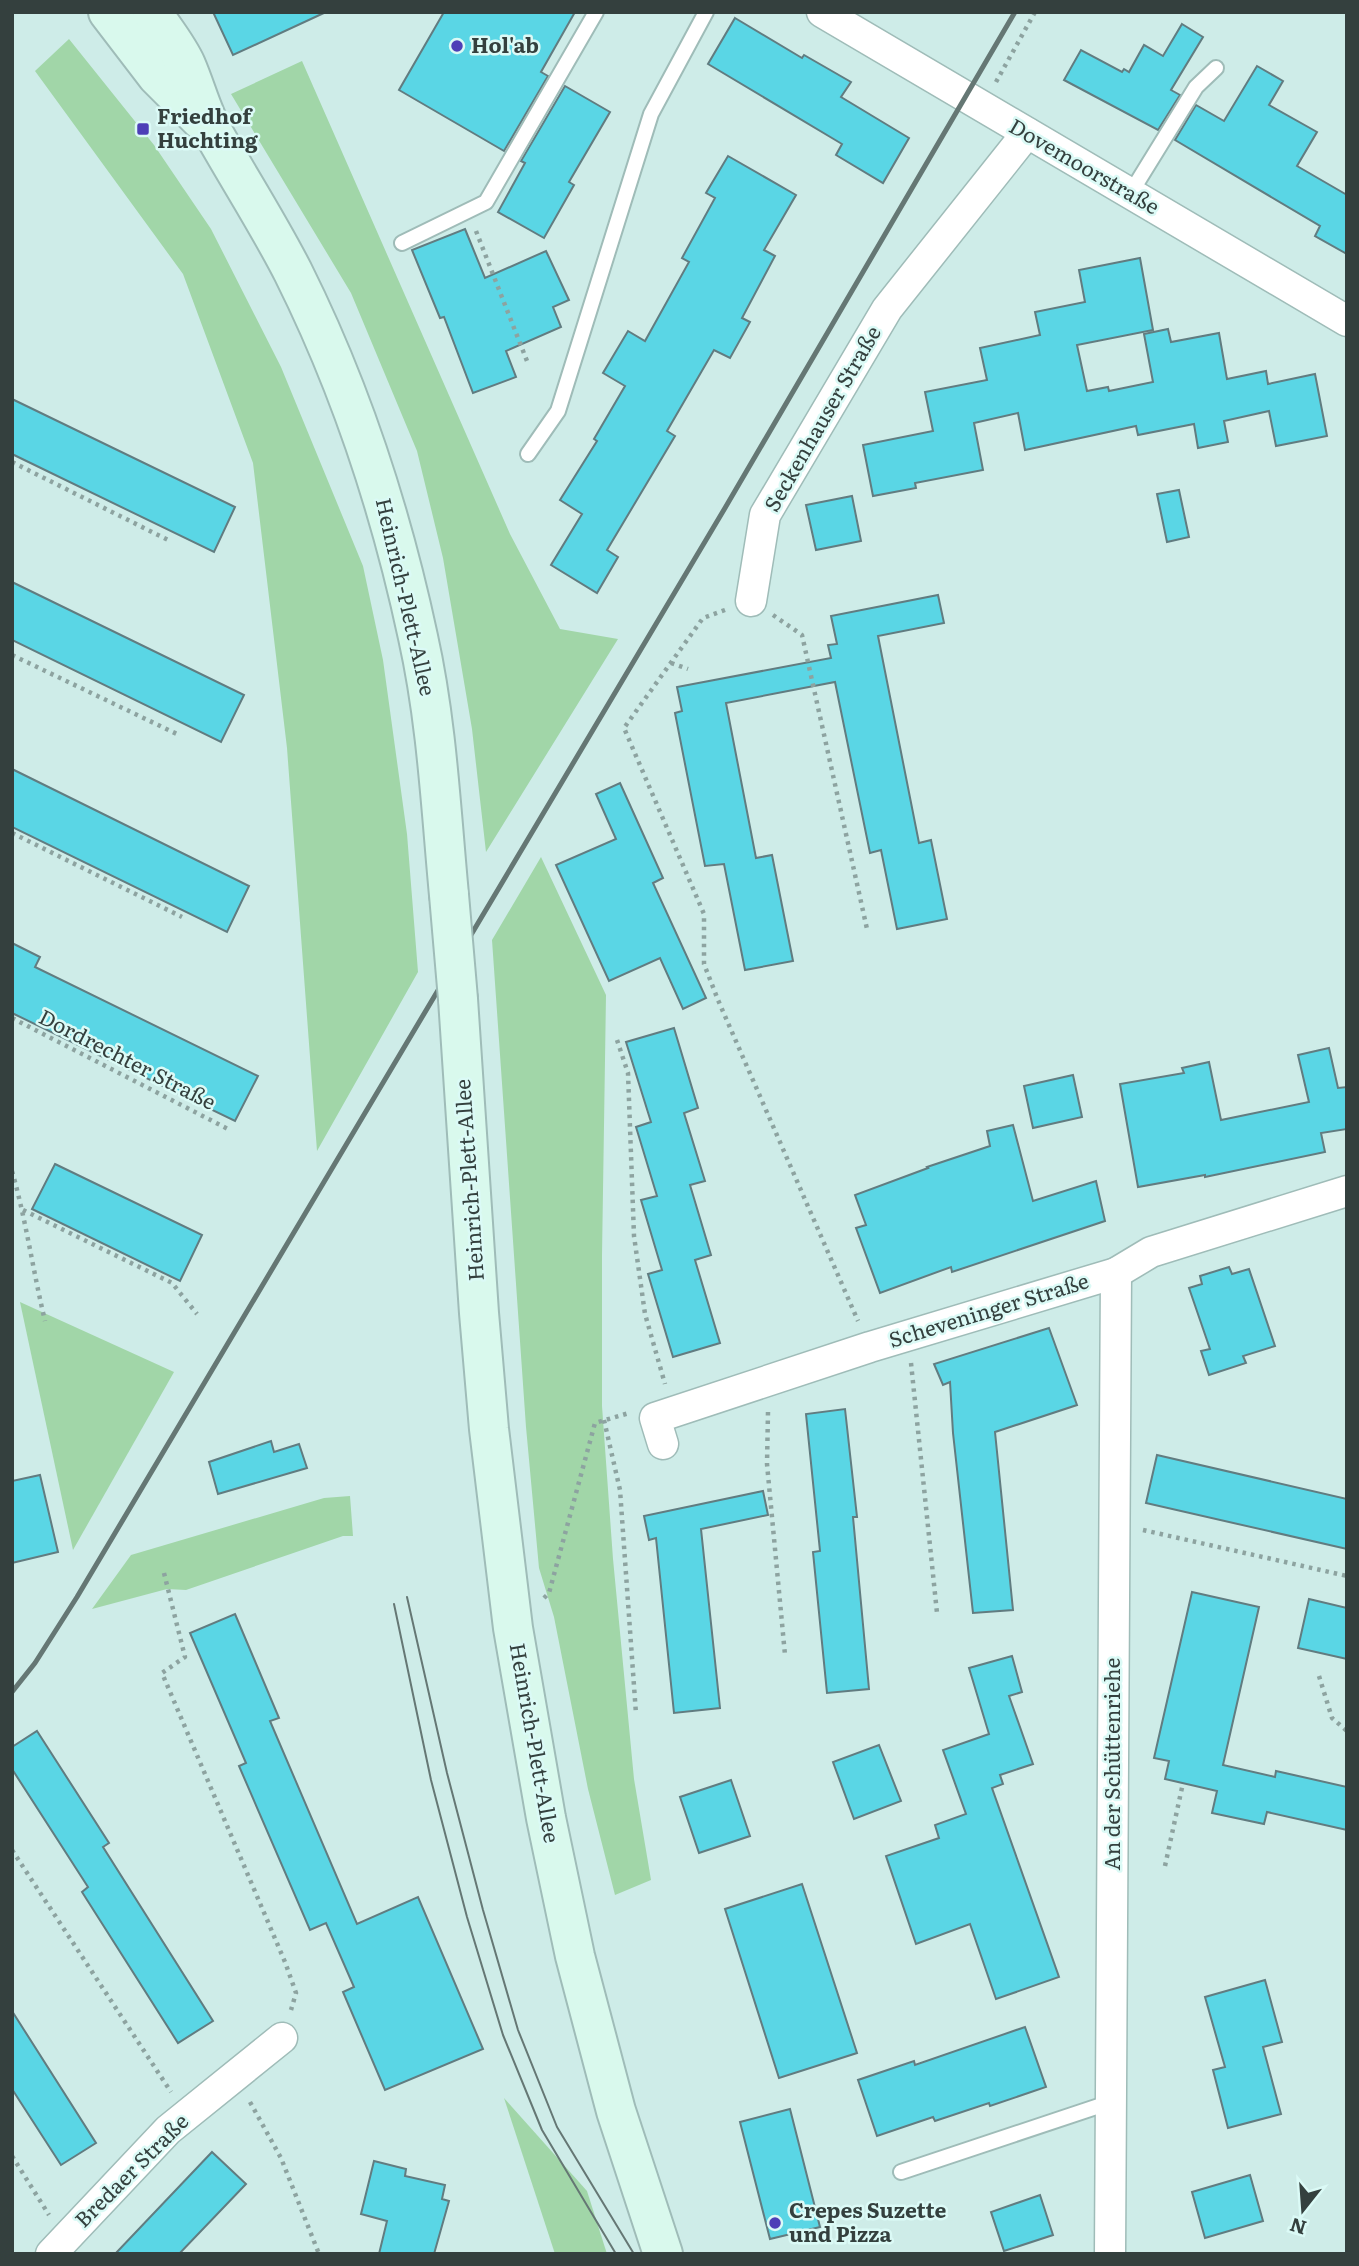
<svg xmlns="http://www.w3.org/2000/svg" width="1359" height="2266" font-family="Literata,serif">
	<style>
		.green { fill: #a1d6a8 }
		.building { fill: #5ad6e5; stroke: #617c80; stroke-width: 2 }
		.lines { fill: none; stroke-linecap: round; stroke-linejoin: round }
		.lane-casing { stroke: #9fbcb8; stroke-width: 18 }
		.street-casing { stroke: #9fbcb8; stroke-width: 33 }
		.secondary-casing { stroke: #9fbcb8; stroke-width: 42 }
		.path { stroke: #8da3a0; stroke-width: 4.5; stroke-dasharray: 3.5 5; stroke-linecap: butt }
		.lane { stroke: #fff; stroke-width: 14 }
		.street { stroke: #fff; stroke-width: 30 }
		.secondary { stroke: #d9f9ed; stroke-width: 38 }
		.tram { stroke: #657774; stroke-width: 2 }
		.rail { stroke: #657774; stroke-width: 5 }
		.secondary-bridge-casing { stroke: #9fbcb8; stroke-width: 42; stroke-linecap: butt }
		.secondary-bridge { stroke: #d9f9ed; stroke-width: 38 }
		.poi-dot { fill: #4d3fb7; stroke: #dbfaf6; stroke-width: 2.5 }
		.labels { text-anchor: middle; stroke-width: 5; stroke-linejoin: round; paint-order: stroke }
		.poi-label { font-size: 21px; font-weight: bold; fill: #34403e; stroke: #dbfaf6; text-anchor: start }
		.street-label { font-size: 21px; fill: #34403e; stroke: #dbfaf6 }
	</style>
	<rect width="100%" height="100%" fill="#ceece8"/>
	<!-- green -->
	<g class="green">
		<path d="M69,39L154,145L211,229L281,367L363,566L383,660L407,834L418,972L317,1151L287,748L253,463L183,274L35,71Z"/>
		<path d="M302,61L510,534L560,629L618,639L486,852L472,729L443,558L417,451L351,293L231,94Z"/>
		<path d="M541,857L606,995L602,1256V1406L613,1559L634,1779L651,1880L615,1895L588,1789L554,1617L539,1568L526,1427L492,940Z"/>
		<path d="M20,1302L174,1372L73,1550Z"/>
		<path d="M350,1496L353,1536H343L186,1590L167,1589L92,1609L131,1555L324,1498Z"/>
		<path d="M504,2098L587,2191L607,2254H555Z"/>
	</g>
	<!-- building -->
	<g class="building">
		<path d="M213,12H326L233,55Z"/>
		<path d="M444,12H575L541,72L548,76L504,151L399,90Z"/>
		<path d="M735,18L802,58L804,55L851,82L841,97L909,138L883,183L836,155L842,144L708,64Z"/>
		<path d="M1182,24L1203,37L1171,90L1180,95L1158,130L1064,80L1081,50L1122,72L1124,69L1129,72L1144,45L1163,56Z"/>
		<path d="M1257,66L1283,81L1269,105L1317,132L1297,166L1347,195V254L1315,236L1320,226L1175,140L1196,105L1224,121Z"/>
		<path d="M565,86L610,112L569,182L574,185L544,238L498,212L525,163L521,161Z"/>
		<path d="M728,156L796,195L764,250L775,256L742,318L750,322L730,358L714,350L667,431L675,436L607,550L618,557L597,593L551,565L582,514L560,500L597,441L594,439L625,386L603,373L628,331L645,341L689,262L682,258L715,198L706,193Z"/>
		<path d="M465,229L485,278L546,251L569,300L553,307L561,327L506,351L516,377L473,393L444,317L440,318L412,250Z"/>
		<path d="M1140,258L1153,330L1077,345L1087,391L1108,387L1109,391L1153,382L1144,334L1168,329L1171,342L1219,333L1227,379L1266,371L1268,384L1315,374L1327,436L1276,446L1269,411L1224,421L1228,442L1198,448L1194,424L1138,435L1136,426L1025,450L1018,413L974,423L983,470L915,483L916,488L873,496L863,445L933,431L925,392L987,380L980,348L1040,335L1035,312L1085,302L1079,270Z"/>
		<path d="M12,399L235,507L214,552L12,454Z"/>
		<path d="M1179,490L1189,537L1167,542L1157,494Z"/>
		<path d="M852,496L861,541L816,550L806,505Z"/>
		<path d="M12,582L244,695L221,742L12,640Z"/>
		<path d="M938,595L944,623L878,636L919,843L931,840L947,919L897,929L881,850L870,853L835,682L726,703L756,858L772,855L793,961L745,970L724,864L705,866L675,713L682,711L677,687L831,658L828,645L837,644L831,616Z"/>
		<path d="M12,769L249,886L227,932L12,827Z"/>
		<path d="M620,783L663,878L653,883L706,998L683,1009L660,958L609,981L556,865L616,839L596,794Z"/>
		<path d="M12,943L40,957L35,967L258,1076L235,1121L12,1013Z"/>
		<path d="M674,1028L698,1108L684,1113L705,1181L690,1185L711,1255L695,1260L720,1343L673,1357L648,1274L662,1270L641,1200L657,1196L636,1127L651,1122L626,1042Z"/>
		<path d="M1329,1048L1338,1088L1347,1087V1129L1321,1133L1325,1152L1205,1177V1175L1138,1187L1120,1084L1184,1073L1182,1068L1209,1062L1221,1120L1309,1102L1298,1055Z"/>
		<path d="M1073,1075L1082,1117L1033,1128L1024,1086Z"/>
		<path d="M1013,1125L1033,1201L1096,1181L1105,1221L952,1272L951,1267L880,1293L856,1228L866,1225L855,1195L928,1168L927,1167L990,1146L987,1131Z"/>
		<path d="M55,1164L202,1235L180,1281L32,1209Z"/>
		<path d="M1229,1267L1232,1274L1249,1269L1275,1346L1243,1356L1246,1363L1209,1375L1201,1351L1210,1349L1189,1288L1202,1284L1200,1276Z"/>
		<path d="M1049,1328L1077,1405L995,1432L1013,1610L973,1613L953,1433L950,1382L943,1385L934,1364Z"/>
		<path d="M845,1409L857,1517H853L869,1689L827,1693L813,1552L820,1551L806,1414Z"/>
		<path d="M271,1441L274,1452L299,1444L307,1468L218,1494L209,1462Z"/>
		<path d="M1157,1455L1347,1499V1549L1146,1503Z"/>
		<path d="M40,1475L58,1552L12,1563V1481Z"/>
		<path d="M763,1491L768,1515L701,1529L720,1708L674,1713L656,1538L649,1540L644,1516Z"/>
		<path d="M1192,1592L1259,1607L1223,1765L1275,1777L1276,1771L1347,1787V1830L1267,1812L1264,1824L1212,1813L1217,1791L1165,1779L1169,1761L1154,1758Z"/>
		<path d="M1309,1599L1347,1608V1659L1298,1648Z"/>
		<path d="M235,1614L279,1718L270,1721L357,1924L418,1897L483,2049L385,2090L343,1992L354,1987L326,1923L310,1930L239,1766L246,1763L190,1633Z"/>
		<path d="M1012,1656L1022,1692L1009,1696L1033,1764L1000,1775L1003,1784L992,1788L1059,1977L996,1999L970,1924L916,1944L886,1856L939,1838L935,1825L966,1814L943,1750L989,1734L969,1668Z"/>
		<path d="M37,1731L109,1843L103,1847L213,2021L178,2043L82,1892L88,1887L12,1769V1747Z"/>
		<path d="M879,1745L901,1801L854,1819L833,1762Z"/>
		<path d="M731,1780L750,1836L699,1853L680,1797Z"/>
		<path d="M802,1884L857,2053L779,2078L725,1909Z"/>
		<path d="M1265,1980L1282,2042L1263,2047L1281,2114L1228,2128L1213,2070L1225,2067L1205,1997Z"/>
		<path d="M12,2011L96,2143L61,2165L12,2089Z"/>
		<path d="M1025,2027L1046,2087L990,2106L989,2103L935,2121L933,2117L877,2136L858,2080L914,2061L915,2065Z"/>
		<path d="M790,2109L820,2227L770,2239L740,2122Z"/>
		<path d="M212,2152L246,2184L179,2254H115Z"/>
		<path d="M374,2161L406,2169L405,2176L445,2185L442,2199L449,2201L434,2254H379L387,2221L361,2214Z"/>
		<path d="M1250,2175L1263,2221L1205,2238L1192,2192Z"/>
		<path d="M1040,2195L1053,2235L1004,2251L991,2212Z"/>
	</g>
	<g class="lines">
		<defs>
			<g id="lane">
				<path d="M1130,194L1196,87L1216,68"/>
				<path d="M402,243L486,202L596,12"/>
				<path d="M528,454L558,411L651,114L706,12"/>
				<path d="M901,2172L1111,2102"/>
			</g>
			<g id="street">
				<path d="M822,12L1347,321"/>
				<path d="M751,601L765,515L887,309L1027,133"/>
				<path d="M663,1444L655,1418L870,1347L1116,1273L1151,1252L1347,1191"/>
				<path d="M51,2254L168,2130L282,2038"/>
				<path d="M1110,2254L1116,1273"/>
			</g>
			<g id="secondary">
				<path d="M108,12L157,76L201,120"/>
				<path d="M152,12C163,29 178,47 186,65C196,88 202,113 214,134C240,180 269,225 293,272C351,388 391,511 418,637C437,722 441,810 449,895"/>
				<path d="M458,999L479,1313L489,1429L513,1628L546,1818L575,1956L616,2111L663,2254"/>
			</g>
		</defs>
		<!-- lane casing -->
		<use href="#lane" class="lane-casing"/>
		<!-- street casing -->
		<use href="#street" class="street-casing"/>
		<!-- secondary casing -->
		<use href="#secondary" class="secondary-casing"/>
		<!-- path -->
		<g class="path">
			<path d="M996,82L1035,12"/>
			<path d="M476,231L527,361"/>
			<path d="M12,462L170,541"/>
			<path d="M725,610L703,618L624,728L704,914V964L718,1000L858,1321"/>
			<path d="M773,615L802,635L867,929"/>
			<path d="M12,655L179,735"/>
			<path d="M671,663L688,669"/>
			<path d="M12,833L182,917"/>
			<path d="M12,1018L228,1129"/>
			<path d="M617,1040L628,1073L634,1236L645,1314L665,1384"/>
			<path d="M12,1171C26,1220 33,1271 45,1321"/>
			<path d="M23,1210L172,1283L197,1314"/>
			<path d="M911,1363L937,1613"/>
			<path d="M768,1412L767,1464L785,1655"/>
			<path d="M604,1420L620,1490L636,1714"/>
			<path d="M1143,1530L1347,1576"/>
			<path d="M164,1573L185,1657L162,1673L285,1962L296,1993L291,2010"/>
			<path d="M544,1598L549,1593L595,1423L629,1413"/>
			<path d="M1319,1676L1332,1718L1347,1731"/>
			<path d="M12,1850L171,2092"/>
			<path d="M1165,1866L1183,1783"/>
			<path d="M250,2102L281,2158L319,2254"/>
			<path d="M12,2156L49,2215"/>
		</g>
		<!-- lane -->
		<use href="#lane" class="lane"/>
		<!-- street -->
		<use href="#street" class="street"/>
		<!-- secondary -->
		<use href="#secondary" class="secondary"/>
		<!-- tram -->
		<g class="tram">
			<path d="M407,1597L447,1773L483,1910L518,2030L557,2127L634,2254"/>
			<path d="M394,1604L431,1780L467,1917L503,2035L542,2130L616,2254"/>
		</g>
		<!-- rail -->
		<path class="rail" d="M12,1692L35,1663L77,1597L725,508L1015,12"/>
		<defs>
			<path id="secondary-bridge" d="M449,895L458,999"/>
		</defs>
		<!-- secondary-bridge casing -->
		<use href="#secondary-bridge" class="secondary-bridge-casing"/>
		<!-- secondary-bridge -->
		<use href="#secondary-bridge" class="secondary-bridge"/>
	</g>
	<!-- markers -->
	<g class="poi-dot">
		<circle cx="457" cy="46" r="7"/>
		<rect x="136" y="122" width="14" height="14" rx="3.5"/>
		<circle cx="775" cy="2223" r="7"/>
	</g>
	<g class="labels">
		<!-- poi labels -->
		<g class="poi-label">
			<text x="471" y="53">Hol'ab</text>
			<text x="157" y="124">Friedhof<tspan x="157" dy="24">Huchting</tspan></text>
			<text x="789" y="2218">Crepes Suzette<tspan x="789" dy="24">und Pizza</tspan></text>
		</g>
		<!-- street labels -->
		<g class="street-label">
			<text transform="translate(1084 167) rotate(30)" y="7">Dovemoorstraße</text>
			<text transform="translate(823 419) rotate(-60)" y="7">Seckenhauser Straße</text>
			<text transform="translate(405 597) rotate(77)" y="7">Heinrich-Plett-Allee</text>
			<text transform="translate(127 1060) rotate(27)" y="7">Dordrechter Straße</text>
			<text transform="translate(470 1180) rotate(-94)" y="7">Heinrich-Plett-Allee</text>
			<text transform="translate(989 1311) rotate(-17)" y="7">Scheveninger Straße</text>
			<text transform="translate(534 1743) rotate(80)" y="7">Heinrich-Plett-Allee</text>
			<text transform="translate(1113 1764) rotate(-90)" y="7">An der Schüttenriehe</text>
			<text transform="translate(132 2171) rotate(-45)" y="7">Bredaer Straße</text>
		</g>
	</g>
	<!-- border -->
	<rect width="1359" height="2266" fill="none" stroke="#34403e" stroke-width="28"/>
	<!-- north arrow -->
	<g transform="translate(1303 2210) rotate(197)" stroke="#dbfaf6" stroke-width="5" paint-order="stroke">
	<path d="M0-5L12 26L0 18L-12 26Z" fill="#34403e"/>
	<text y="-10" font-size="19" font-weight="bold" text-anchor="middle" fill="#34403e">N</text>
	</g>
</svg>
